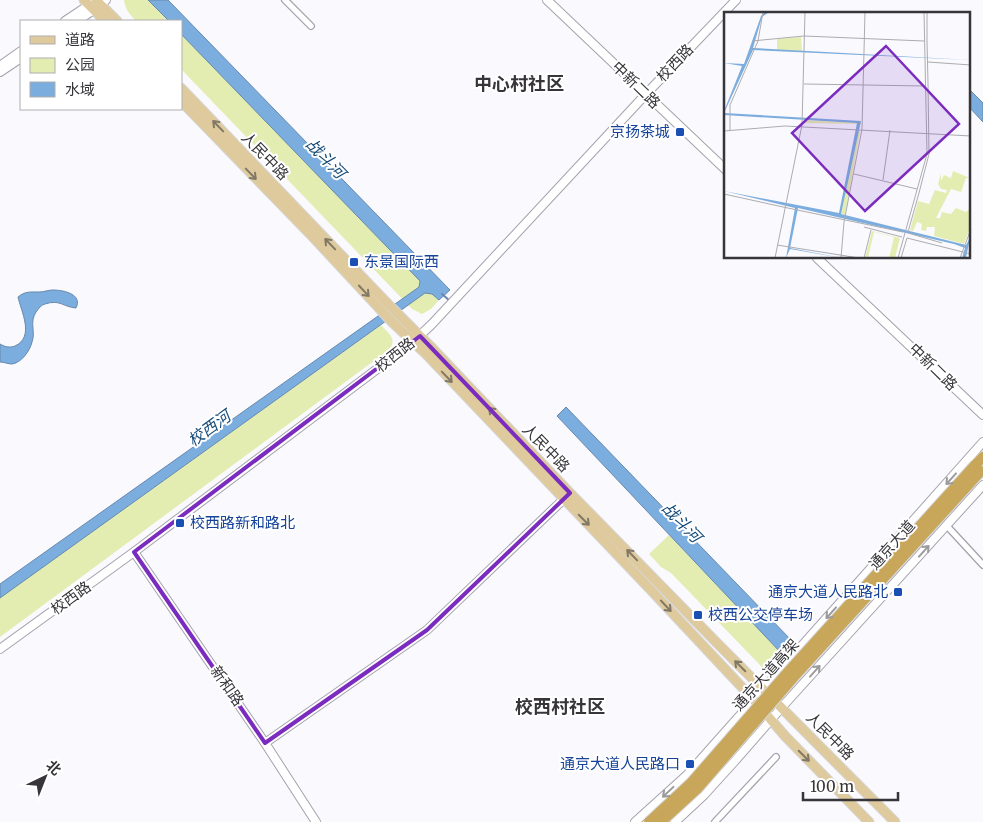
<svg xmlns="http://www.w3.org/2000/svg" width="983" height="822" font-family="Merriweather,'Noto Sans SC',serif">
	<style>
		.green { fill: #e4edb1 }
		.water { fill: #7badde; stroke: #6789ad }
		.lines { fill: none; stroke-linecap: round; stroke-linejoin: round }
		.stream { stroke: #6789ad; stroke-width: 2 }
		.street-casing { stroke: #a5a2ad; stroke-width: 8 }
		.secondary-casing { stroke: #a5a2ad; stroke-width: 10 }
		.primary-casing { stroke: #d7d7d8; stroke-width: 11 }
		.highway-casing { stroke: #d7d7d8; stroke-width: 12 }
		.street { stroke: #fff; stroke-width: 5.5 }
		.secondary { stroke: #fff; stroke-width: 8 }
		.primary { stroke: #deca9c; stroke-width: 9 }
		.highway { stroke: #c8a65a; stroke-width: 10 }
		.highway-bridge-casing { stroke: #d7d7d8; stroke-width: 12; stroke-linecap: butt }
		.highway-bridge { stroke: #c8a65a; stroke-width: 10 }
		.oneway { stroke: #827866 }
		.oneway2 { stroke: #9b9a9c }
		.marked { fill: none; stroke: #7b2cbf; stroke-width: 4; stroke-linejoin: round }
		.transit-dot { fill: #1a4fb4; stroke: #fff; stroke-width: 2 }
		.labels { text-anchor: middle; stroke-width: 4; stroke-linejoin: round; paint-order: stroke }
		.street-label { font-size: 15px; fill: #37353a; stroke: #fff }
		.transit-label { font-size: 15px; fill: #164399; stroke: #fff; text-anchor: end }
		.water-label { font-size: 16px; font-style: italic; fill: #144b79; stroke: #fff }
		.quarter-label { font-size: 18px; font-weight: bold; fill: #37353a; stroke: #fff }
		.inset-road { fill: none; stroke: #acabb0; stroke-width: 1 }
		.view { fill: #7b2cbf; fill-opacity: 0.15; stroke: #7b2cbf; stroke-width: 2.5 }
		.inset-edge { fill: none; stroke: #37353a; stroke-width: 2.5 }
	</style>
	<rect width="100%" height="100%" fill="#faf9fe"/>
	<!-- green -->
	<g class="green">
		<path d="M124,0H148L169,21H136C130,15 125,9 124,0Z"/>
		<path d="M181,34L439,300L431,309L422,314L412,309L181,69Z"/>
		<path d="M381,325C388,333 397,338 390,349L0,637V598Z"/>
		<path d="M669,535L782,654L768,667H762L759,664L671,573L661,567L649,554Z"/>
	</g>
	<!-- water -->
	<g class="water">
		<path d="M148,0H168L450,290L439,300L432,294L425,293L0,598V584L419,287L420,281L181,34V21H169Z"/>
		<path d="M969,89L983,103V122L969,107Z"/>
		<path d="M53,290C63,290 83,294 76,308C63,307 60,299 45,304C41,305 39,308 36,312C29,323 36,331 32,342C30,351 21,363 12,364C8,364 4,362 0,362V344C5,347 10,348 15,346C35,337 21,311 18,297C25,291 31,292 39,292C44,292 48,290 53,290Z"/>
		<path d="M566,407L793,642L782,654L557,416Z"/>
	</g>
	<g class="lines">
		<!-- stream -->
		<path class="stream" d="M442,294L450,301"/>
		<defs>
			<g id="street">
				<path d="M285,0L311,26"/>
				<path d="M947,526L983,565"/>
				<path d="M715,822L776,757"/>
			</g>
			<g id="secondary">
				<path d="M547,0L726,170"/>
				<path d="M65,21L92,3"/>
				<path d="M77,21L101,5L106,0"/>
				<path d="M0,66L21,51"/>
				<path d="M0,72L21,58"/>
				<path d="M817,258L983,415"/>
				<path d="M134,552L265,743L316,822"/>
				<path d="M0,649L134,552L413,342L432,324L646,94L736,0"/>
				<path d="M265,743L427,630L567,496"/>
				<path d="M635,822L687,775L983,442"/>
				<path d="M675,822L704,795L734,762L782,707L983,485"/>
			</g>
			<g id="primary">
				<path d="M84,0L105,21"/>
				<path d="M96,0L117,21"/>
				<path d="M181,88L388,304L433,349L570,493L717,643L895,822"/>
				<path d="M181,101L312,236L392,322L426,354L649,588L753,699L785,736L869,822"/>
			</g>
			<path id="highway" d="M975,465L983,457"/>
		</defs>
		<!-- street casing -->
		<use href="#street" class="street-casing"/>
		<!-- secondary casing -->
		<use href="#secondary" class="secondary-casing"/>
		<!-- primary casing -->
		<use href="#primary" class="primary-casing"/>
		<!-- highway casing -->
		<use href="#highway" class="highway-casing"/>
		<!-- street -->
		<use href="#street" class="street"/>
		<!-- secondary -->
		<use href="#secondary" class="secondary"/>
		<!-- primary -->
		<use href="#primary" class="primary"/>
		<!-- highway -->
		<use href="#highway" class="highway"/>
		<defs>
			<g id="highway-bridge">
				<path d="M649,822L691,783L787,673L975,465"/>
				<path d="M661,822L698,788L793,678L981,471"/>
			</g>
		</defs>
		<!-- highway-bridge casing -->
		<use href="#highway-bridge" class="highway-bridge-casing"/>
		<!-- highway-bridge -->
		<use href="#highway-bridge" class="highway-bridge"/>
	</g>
	<!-- one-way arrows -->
	<defs><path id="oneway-shaft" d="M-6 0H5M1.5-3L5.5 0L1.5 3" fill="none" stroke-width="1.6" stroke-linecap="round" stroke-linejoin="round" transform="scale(1.25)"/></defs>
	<g class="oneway">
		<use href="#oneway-shaft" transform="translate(218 126) rotate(-134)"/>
		<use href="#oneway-shaft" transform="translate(251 174) rotate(46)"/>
		<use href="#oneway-shaft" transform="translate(330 244) rotate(-134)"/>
		<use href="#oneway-shaft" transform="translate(364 291) rotate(47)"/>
		<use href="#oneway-shaft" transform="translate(447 377) rotate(46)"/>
		<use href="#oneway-shaft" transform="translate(494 413) rotate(-134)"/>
		<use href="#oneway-shaft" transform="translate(584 520) rotate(45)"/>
		<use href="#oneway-shaft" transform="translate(632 555) rotate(-134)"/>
		<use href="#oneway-shaft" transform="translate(666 606) rotate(47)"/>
		<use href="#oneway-shaft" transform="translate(740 666) rotate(-135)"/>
		<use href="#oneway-shaft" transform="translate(804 756) rotate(45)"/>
	</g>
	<g class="oneway2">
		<use href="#oneway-shaft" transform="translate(951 479) rotate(132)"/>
		<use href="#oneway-shaft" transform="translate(924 551) rotate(-48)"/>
		<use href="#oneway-shaft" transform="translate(831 613) rotate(132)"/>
		<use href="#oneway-shaft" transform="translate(815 671) rotate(-48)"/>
		<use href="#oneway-shaft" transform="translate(668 792) rotate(137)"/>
	</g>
	<!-- marked area -->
	<path class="marked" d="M420,336L570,493L427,630L265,743L134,552Z"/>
	<!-- markers -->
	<g class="transit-dot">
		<rect x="675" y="127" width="10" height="10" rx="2.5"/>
		<rect x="349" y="257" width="10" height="10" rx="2.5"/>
		<rect x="175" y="518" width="10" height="10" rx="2.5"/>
		<rect x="893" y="587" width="10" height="10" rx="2.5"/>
		<rect x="693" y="610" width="10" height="10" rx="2.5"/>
		<rect x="685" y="759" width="10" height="10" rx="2.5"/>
	</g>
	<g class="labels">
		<!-- street labels -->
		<g class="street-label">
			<text transform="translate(675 63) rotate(-46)" y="5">校西路</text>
			<text transform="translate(636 85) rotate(44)" y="5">中新二路</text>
			<text transform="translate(265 156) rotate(46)" y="5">人民中路</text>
			<text transform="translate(395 355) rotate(-38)" y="5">校西路</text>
			<text transform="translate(933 367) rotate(44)" y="5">中新二路</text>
			<text transform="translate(546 448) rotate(46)" y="5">人民中路</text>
			<text transform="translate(892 545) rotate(-48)" y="5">通京大道</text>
			<text transform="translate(71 598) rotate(-36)" y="5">校西路</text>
			<text transform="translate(766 675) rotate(-48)" y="5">通京大道高架</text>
			<text transform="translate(227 686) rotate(55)" y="5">新和路</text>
			<text transform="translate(830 736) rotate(45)" y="5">人民中路</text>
		</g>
		<!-- transit labels -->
		<g class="transit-label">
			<text x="670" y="137">京扬茶城</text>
			<text x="364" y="267" text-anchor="start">东景国际西</text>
			<text x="190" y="528" text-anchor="start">校西路新和路北</text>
			<text x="888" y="597">通京大道人民路北</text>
			<text x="708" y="620" text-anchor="start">校西公交停车场</text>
			<text x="680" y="769">通京大道人民路口</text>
		</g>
		<!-- water labels -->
		<g class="water-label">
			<text transform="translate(326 158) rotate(46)" y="6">战斗河</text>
			<text transform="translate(209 428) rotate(-36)" y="6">校西河</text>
			<text transform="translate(682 522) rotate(46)" y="6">战斗河</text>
		</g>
		<!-- quarter labels -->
		<g class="quarter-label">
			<text x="519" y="90">中心村社区</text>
			<text x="560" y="713">校西村社区</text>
		</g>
	</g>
	<!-- overview -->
	<g transform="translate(724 12)">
		<rect width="246" height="246" fill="#faf9fe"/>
		<path d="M77,25L78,39L53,38V27ZM80,108L137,111V112L82,111ZM133,118L136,120L121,203L117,202ZM229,159L246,166H242L237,180L227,177L212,206H216L218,200L227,202L232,196L242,200L246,196V216L240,232L210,224L211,215H203L202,219L197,218L198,212L193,210L189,219L186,218L194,189L205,192L211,178L222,181L223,178L217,177L214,172L217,161V169L220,163L227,166ZM148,219L176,226L171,246H165L170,225L150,220L144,246H141Z" fill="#e4edb1"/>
		<path d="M41,0H45L38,5L29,36L246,48L29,38L0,101L137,109L117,202L242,233L246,226L242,246H238L241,236L230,232L74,196L66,236L118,246L66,237L62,246L71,196L0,179L115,201L133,111L0,103V99L18,54L0,51L20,52L37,4Z" fill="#7badde"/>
		<path class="inset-road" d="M203,0V29M28,29L80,24L200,29M203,29L204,71M204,50L247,53M80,72L201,74M6,118V93L34,29L39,0M0,119L61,114L247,124M130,162L193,177M159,168L166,118M195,181L205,142L204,71M0,182L59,195M59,195L179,220M140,215L178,225M184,220L195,181M184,221L218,231M183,226L247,242M53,233L135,246M51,246L78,113L81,0M117,246L120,210L138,117L141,0M140,246L147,218M174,246L203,142L200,0M177,246L183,226M236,246L247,217"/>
		<path class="view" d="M162,34L235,112L141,199L68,121Z"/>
		<rect width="246" height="246" class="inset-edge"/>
	</g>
	<!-- legend -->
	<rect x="20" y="20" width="162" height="90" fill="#ffffff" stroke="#afaeb0"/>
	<rect x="30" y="36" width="25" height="8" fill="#deca9c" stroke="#afaeb0"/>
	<text x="65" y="45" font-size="15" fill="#37353a">道路</text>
	<rect x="30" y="58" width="25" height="15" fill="#e4edb1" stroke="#afaeb0"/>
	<text x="65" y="70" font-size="15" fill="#37353a">公园</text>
	<rect x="30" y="82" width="25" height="15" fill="#7badde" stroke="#afaeb0"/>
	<text x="65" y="95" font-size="15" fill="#37353a">水域</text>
	<!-- north arrow -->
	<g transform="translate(45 777) rotate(43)" stroke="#ffffff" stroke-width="4" paint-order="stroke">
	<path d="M0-4L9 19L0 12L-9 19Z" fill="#37353a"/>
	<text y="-8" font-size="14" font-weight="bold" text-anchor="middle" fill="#37353a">北</text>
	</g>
	<!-- scale -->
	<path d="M803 792v8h95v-8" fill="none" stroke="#37353a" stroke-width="2.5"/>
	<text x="810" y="792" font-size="15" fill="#37353a" stroke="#ffffff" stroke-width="4" paint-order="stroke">100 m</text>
</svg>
